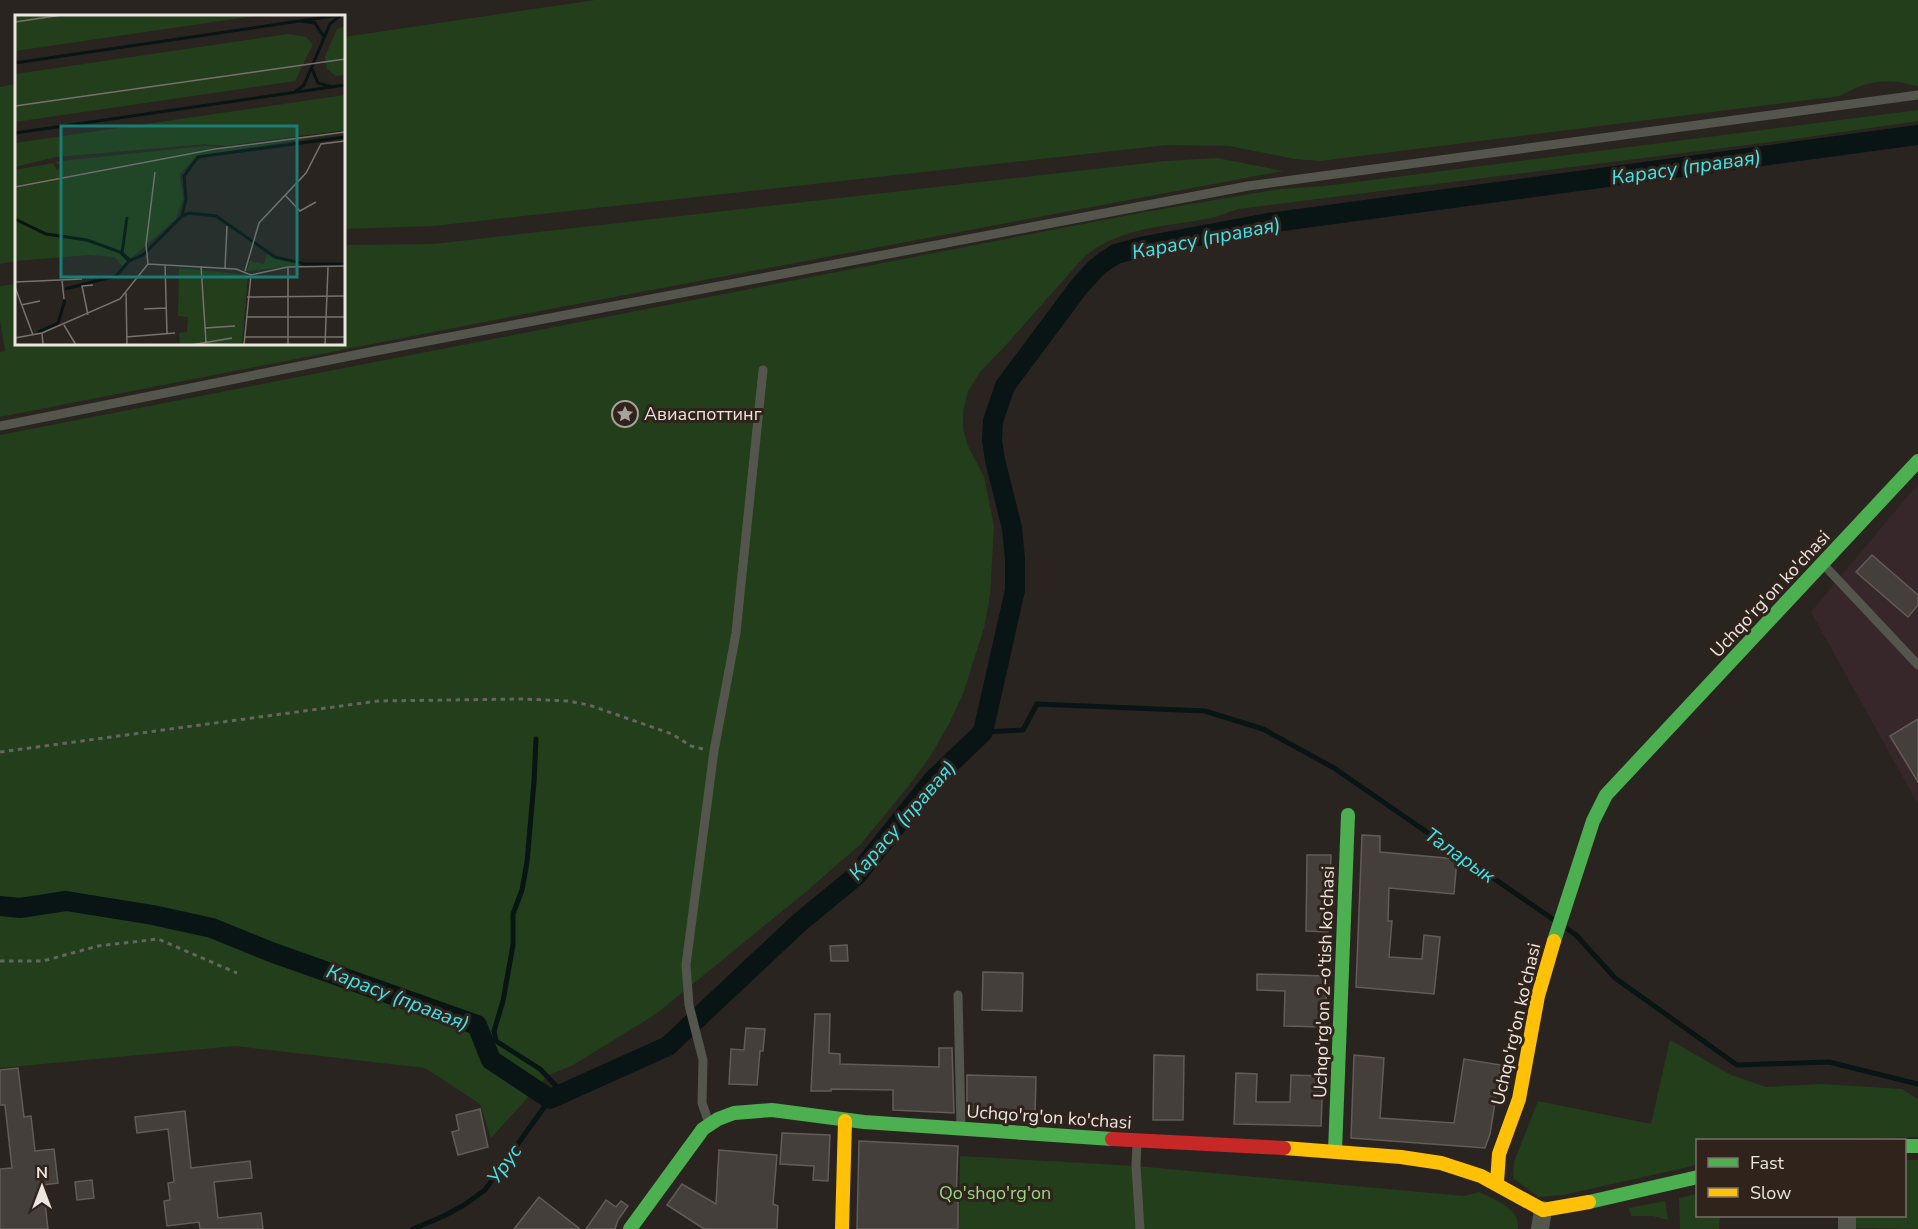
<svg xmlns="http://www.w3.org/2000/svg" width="1918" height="1229" font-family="'Nunito Sans',sans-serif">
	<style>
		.industrial { fill: #38272a }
		.green { fill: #233e1a }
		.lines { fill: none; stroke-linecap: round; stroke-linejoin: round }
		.stream { stroke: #081514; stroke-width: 5 }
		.canal { stroke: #081514; stroke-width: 20 }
		.building { fill: #443f3b; stroke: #615c58; stroke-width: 1.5 }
		.path { stroke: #65645d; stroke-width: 3; stroke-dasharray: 4.5 4.5; stroke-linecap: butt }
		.lane { stroke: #54554c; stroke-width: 9 }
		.street { stroke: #54554c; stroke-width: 18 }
		.fast { stroke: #4caf50; stroke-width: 14 }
		.slow { stroke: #ffc107; stroke-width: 14 }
		.jam { stroke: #c62828; stroke-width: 14 }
		.labels { text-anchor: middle; stroke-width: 6; stroke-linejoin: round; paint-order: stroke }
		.poi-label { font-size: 18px; fill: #ede5e0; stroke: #2f231b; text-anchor: start }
		.street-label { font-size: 18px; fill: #ede5e0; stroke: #2f231b }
		.park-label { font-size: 18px; fill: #96d884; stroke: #2f231b }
		.water-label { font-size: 20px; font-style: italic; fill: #3ee6ef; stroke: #2f231b }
		.inset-river { fill: none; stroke: #081514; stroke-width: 3 }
		.inset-road { fill: none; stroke: #78716d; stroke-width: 1.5 }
		.view { fill: #1a7c74; fill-opacity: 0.15; stroke: #1a7c74; stroke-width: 3 }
		.inset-edge { fill: none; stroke: #ede5e0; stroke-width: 3 }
	</style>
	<rect width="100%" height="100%" fill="#2a2420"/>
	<!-- industrial -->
	<path class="industrial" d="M1918,484V804L1811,612Z"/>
	<!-- green -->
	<g class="green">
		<path d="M595,0H1918V86C1912,86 1906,83 1899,82C1878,79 1858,85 1840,96L1320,161L1295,159L1229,146L1167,145L434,226L344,229V37Z"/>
		<path d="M16,84V261L0,264V87Z"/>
		<path d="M1918,110V121L1801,138L1238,209C1229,212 1220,216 1211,218C1166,227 1120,226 1083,258L1007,344L980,372L968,391L963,411V429L968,446L984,477L994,526L990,595L984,628L964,691L950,722L931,755L910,784L861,844L802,895L656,1014L573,1065L547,1076L491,1138L480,1104L425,1068L235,1046L0,1068V435L1145,212L1280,189L1325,186Z"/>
		<path d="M1217,158L1283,171L540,311L0,417V352L5,351L0,319V286L16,284V344H344V245L433,244L1166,161Z"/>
		<path d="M1670,1040L1731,1075L1766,1087L1821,1084L1902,1089L1918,1099V1137L1816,1140H1698L1697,1165L1563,1195L1539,1197L1513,1178L1514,1162L1538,1101L1651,1124Z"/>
		<path d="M960,1156L1136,1166L1464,1196L1479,1192C1494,1200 1521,1208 1518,1229H959Z"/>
		<path d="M1905,1160H1918V1229L1853,1228L1852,1216H1904Z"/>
		<path d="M1697,1194L1698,1216H1720L1719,1229H1680L1679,1198Z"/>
		<path d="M1665,1201L1668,1220L1653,1216H1631L1629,1208Z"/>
	</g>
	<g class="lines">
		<!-- stream -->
		<g class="stream">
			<path d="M983,732L1023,730L1037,704L1205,711L1263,729L1334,768L1554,920"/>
			<path d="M536,739L534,782L527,862L522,890L513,914V945L503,1001L494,1031L496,1041L540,1069L563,1093"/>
			<path d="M1566,928L1576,935L1615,978L1737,1065L1829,1062L1918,1084"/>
			<path d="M413,1229L444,1216L464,1205L485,1190L550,1099"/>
		</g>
		<!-- canal -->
		<path class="canal" d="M0,906L20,908L66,901L153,915L212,928L271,952L477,1025L491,1060L550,1099L668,1046L800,922L856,876L933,780L983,732L1015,590V559L1012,528L995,460L992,440L993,421L1005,386L1078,288L1095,269L1105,261L1116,254L1145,246L1268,223L1918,135"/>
	</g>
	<!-- building -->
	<g class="building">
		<path d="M1872,555L1918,595V605L1908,617L1856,572Z"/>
		<path d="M1918,719V782L1890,736Z"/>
		<path d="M1362,835L1380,836V852L1457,859L1454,894L1389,888L1388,921H1392L1389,957L1422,959L1424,935L1440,937L1434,994L1356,987Z"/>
		<path d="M1307,855H1331L1328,932L1306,931Z"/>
		<path d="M847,945L848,961H831L830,946Z"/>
		<path d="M983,972L1023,973L1022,1011L982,1010Z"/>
		<path d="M1257,974L1327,976L1325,1027L1284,1026L1285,991L1257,990Z"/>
		<path d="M815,1014H830L829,1053L840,1054V1064L939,1067V1048H952L954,1113L893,1110V1090L831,1089V1091H811Z"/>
		<path d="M746,1028L765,1029L763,1051H760L757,1085L729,1084L731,1049L744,1050Z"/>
		<path d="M1154,1055L1184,1056L1183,1120H1153Z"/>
		<path d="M1354,1055L1384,1058L1380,1118L1454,1123L1464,1059L1501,1065L1490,1134L1485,1148L1351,1138Z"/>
		<path d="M18,1068L24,1117L31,1116L35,1151L54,1149L58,1183L43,1185L48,1229H0V1169L12,1168L5,1105H0V1070Z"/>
		<path d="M1236,1073L1257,1074L1256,1102H1290L1291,1075L1323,1076L1321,1126L1234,1124Z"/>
		<path d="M967,1075L1036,1077L1035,1115L967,1113Z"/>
		<path d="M480,1109L488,1147L458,1155L452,1132L459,1130L456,1115Z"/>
		<path d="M185,1111L191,1168L250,1161L252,1178L214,1182L218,1218L261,1213L263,1229H200L199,1222L167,1226L164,1201L170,1200L168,1183L174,1182L168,1129L137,1133L135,1117Z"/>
		<path d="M782,1133L830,1135L828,1181L813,1180L814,1166L780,1164Z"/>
		<path d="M859,1141L958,1146L956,1200L958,1201V1229H857Z"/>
		<path d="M719,1150L777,1155L773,1204L778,1206L777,1229H704L667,1205L682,1184L716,1204Z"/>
		<path d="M92,1180L94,1198L77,1200L75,1182Z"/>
		<path d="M539,1197L580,1229H514Z"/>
		<path d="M606,1200L616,1207L621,1201L628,1206L618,1220L615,1229H586Z"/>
	</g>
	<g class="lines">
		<!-- path -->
		<g class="path">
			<path d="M0,752L378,701L523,699L568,701L589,705L672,734L691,746L703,749"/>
			<path d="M0,961H43L98,946L158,939L237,973"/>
		</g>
		<!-- lane -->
		<g class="lane">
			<path d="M0,426L370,352L1248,186L1918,95"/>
			<path d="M1823,564L1918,665"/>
			<path d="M958,995L961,1126"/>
			<path d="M709,1123L702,1103L703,1060L689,1005L686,965L714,751L736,633L763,370"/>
			<path d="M1137,1142L1136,1166L1140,1229"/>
		</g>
		<!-- street -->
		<g class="street">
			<path d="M1847,1216V1229"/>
			<path d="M1540,1229L1543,1210"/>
		</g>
		<!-- fast -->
		<g class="fast">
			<path d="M1554,941L1593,821L1606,795L1918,461"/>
			<path d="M1904,1146H1918"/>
			<path d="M1335,1151L1348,815"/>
			<path d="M1589,1202L1698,1177"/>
			<path d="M630,1229L703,1129L718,1119L734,1113L772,1110L864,1122L1112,1139"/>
		</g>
		<!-- slow -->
		<g class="slow">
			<path d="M1284,1148L1401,1157L1441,1163L1481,1176L1543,1210L1589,1202"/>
			<path d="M1497,1182L1499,1154L1519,1099L1538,996L1554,941"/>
			<path d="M842,1229L845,1121"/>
		</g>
		<!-- jam -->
		<path class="jam" d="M1112,1139L1284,1148"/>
	</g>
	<!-- icons -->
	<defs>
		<symbol id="sight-ring" viewBox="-11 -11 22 22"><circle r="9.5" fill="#2f231b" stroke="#a9a19d" stroke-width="1.5"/><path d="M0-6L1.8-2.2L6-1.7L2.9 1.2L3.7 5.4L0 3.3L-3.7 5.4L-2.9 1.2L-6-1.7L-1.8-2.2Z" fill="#a9a19d"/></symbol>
	</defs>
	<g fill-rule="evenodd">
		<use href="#sight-ring" x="610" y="399" width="30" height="30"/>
	</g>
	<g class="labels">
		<!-- poi labels -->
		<g class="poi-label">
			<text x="644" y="420">Авиаспоттинг</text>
		</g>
		<!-- street labels -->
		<g class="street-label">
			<text transform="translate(1770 594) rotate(-47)" y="6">Uchqo'rg'on ko'chasi</text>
			<text transform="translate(1324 982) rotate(-88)" y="6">Uchqo'rg'on 2-o'tish ko'chasi</text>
			<text transform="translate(1516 1024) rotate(-77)" y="6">Uchqo'rg'on ko'chasi</text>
			<text transform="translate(1049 1117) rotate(4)" y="6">Uchqo'rg'on ko'chasi</text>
		</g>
		<!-- park labels -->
		<g class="park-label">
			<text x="995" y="1199">Qo'shqo'rg'on</text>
		</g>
		<!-- water labels -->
		<g class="water-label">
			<text transform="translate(1686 167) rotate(-8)" y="7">Карасу (правая)</text>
			<text transform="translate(1206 238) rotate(-11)" y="7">Карасу (правая)</text>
			<text transform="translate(902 820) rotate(-49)" y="7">Карасу (правая)</text>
			<text transform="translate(1460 855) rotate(35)" y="7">Таларык</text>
			<text transform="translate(398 997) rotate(21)" y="7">Карасу (правая)</text>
			<text transform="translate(504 1164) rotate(-54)" y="7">Урус</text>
		</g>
	</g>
	<!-- overview -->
	<g transform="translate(15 15)">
		<rect width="330" height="330" fill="#2a2420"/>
		<path d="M0,0H247L0,36ZM330,11V60L321,61L312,54L310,42L322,14ZM273,19L291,22L298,29L280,66L0,107V59ZM330,80V115L209,131L190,129L41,142L0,152V128ZM330,118L182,141L165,159L168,184L161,204L107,251L99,242L75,240L0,246V173L187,137ZM190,131L204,132L0,171V155L38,148L42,155L46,151L40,147L46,146ZM252,239L263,245H280L288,250L232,256L235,246L249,249ZM164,253L233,260L227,330H165L164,318L172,317L173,302L163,301Z" fill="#233e1a"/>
		<path class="inset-river" d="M285,6L300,8L309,22M0,48L325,0M297,54L303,68L317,72M280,77L289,70L315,9L326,0M0,118L330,70M167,201L174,198L201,201L260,242L290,249H330M112,202L107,238L116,246M0,204L31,219L72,225L105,237L114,246L128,240L167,201L171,184L169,161L183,142L330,122M50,274L101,261L114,246M23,317L43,308L50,285"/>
		<path class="inset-road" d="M0,7L47,0M0,91L330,44M0,172L200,134L330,117M270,180L285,196L301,187M133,249L221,254L236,260L273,252L330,251M133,249L131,230L140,157M150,249L152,319M186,251L191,327M210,253L212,211M230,256L244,208L291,158L306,129L330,126M47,265L49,284M0,267L67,264M0,272L18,320M111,278L112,330M232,282L330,281M6,290L25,286M129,294L151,293M73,300L67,271L78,270M231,302H330M49,310L61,330M190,313L220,311M111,322L160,318M229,322H330M0,323L27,318M28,330L27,318L105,284L133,249M176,330L217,323M229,330L236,260M273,330V252M310,330L313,252"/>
		<path class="view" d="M46,111H282V262H46Z"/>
		<rect width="330" height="330" class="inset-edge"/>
	</g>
	<!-- legend -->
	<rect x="1696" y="1139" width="210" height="78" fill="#2f231b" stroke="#7b716a" stroke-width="1.5"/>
	<rect x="1708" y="1158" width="30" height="9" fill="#4caf50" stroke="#7b716a" stroke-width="1.5"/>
	<text x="1750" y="1169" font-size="18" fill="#ede5e0">Fast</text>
	<rect x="1708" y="1188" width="30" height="9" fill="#ffc107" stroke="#7b716a" stroke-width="1.5"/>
	<text x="1750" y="1199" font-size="18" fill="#ede5e0">Slow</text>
	<!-- north arrow -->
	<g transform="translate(42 1187)" stroke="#2f231b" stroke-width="4.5" paint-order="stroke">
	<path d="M0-4.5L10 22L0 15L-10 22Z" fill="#ede5e0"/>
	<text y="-9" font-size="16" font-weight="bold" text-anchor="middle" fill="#ede5e0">N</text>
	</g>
</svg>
